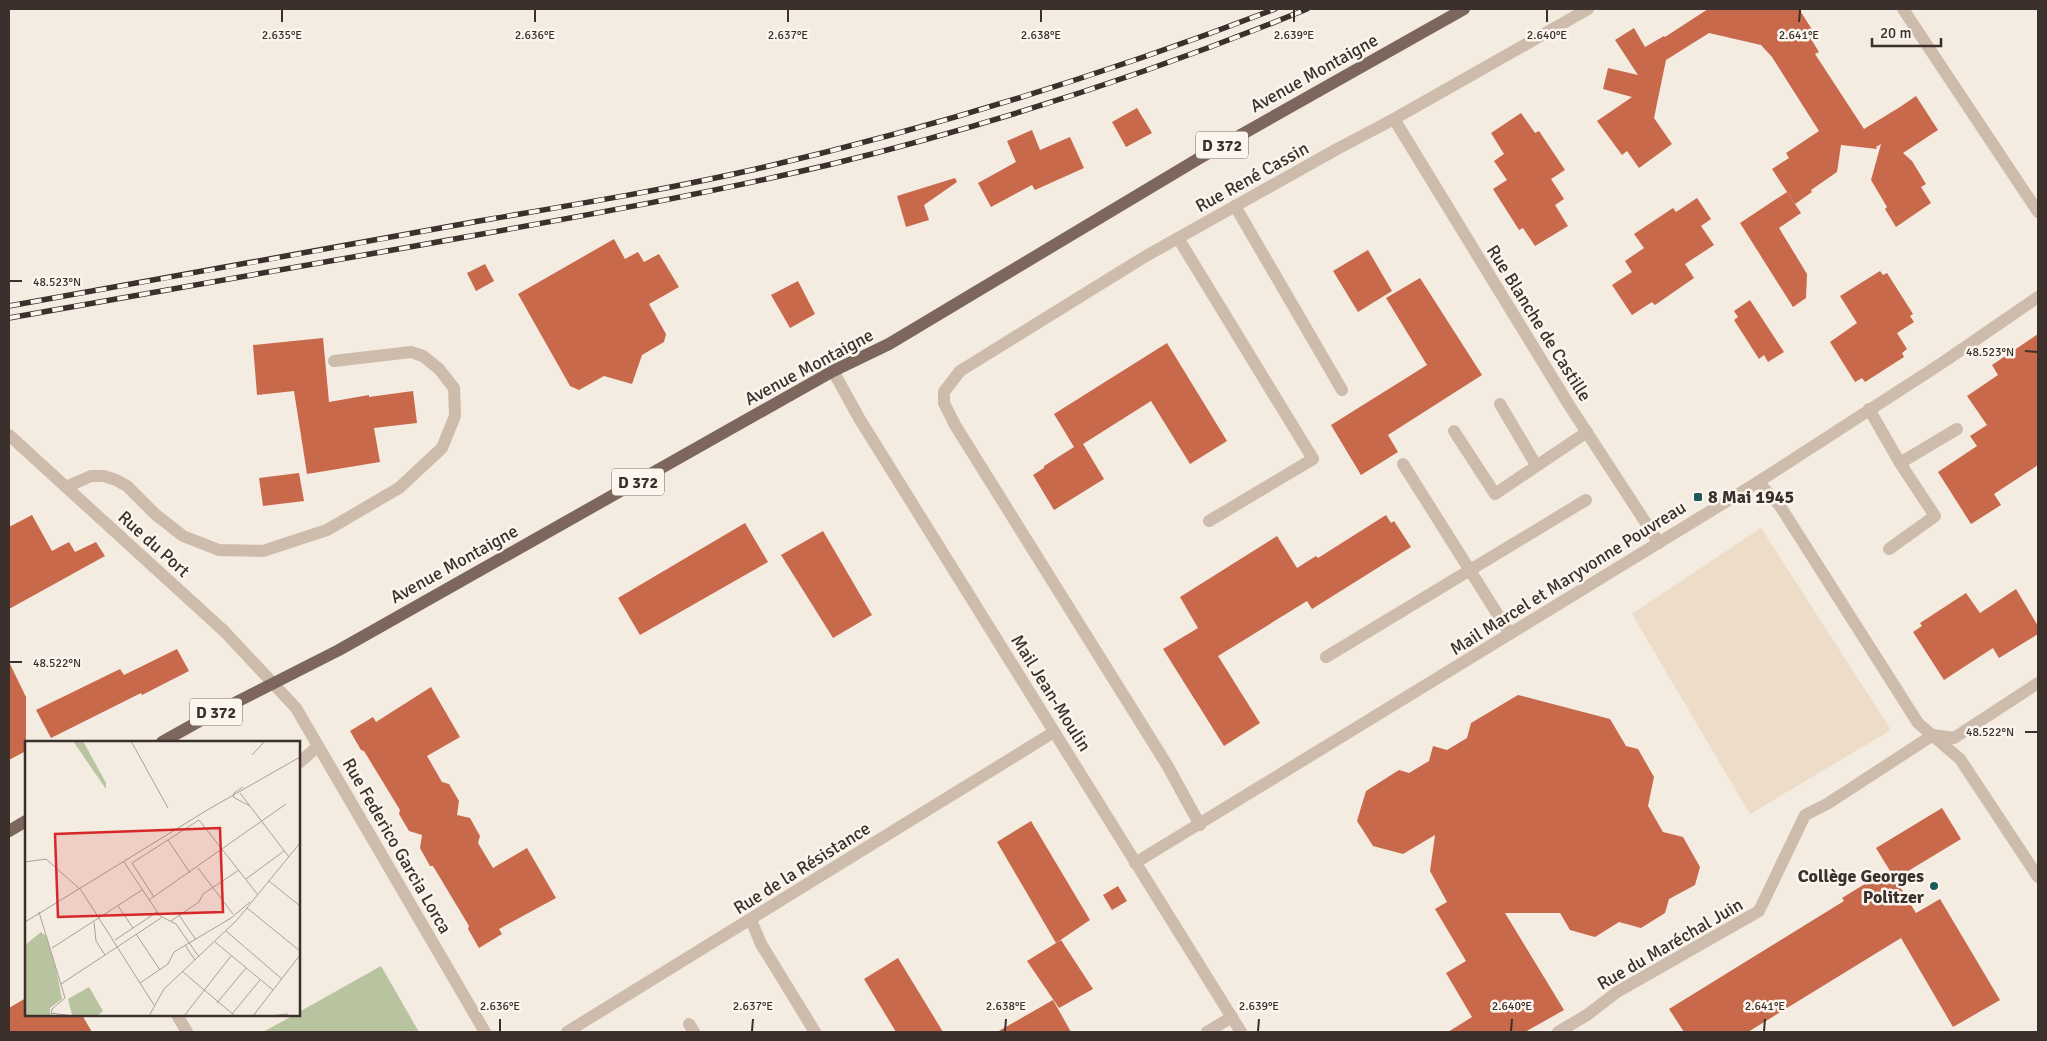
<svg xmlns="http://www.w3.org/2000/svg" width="2047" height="1041" font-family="Signika,sans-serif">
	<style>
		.green { fill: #b8c4a0 }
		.plaza { fill: #ecdcc8 }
		.building { fill: #c8694b }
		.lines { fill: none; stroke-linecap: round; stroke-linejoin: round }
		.minor { stroke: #cdbbac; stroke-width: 12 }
		.major { stroke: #7d675c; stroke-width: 12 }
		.rail-casing { stroke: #3b302b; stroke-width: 5.5 }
		.rail { stroke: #fbf5ee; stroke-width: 4; stroke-dasharray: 11; stroke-linecap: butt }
		.ticks { fill: none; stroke: #3b302b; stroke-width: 2 }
		.poi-dot { fill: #1f5a5e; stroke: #fbf5ee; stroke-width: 2 }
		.labels { text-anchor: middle; stroke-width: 5; stroke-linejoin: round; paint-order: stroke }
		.shield { fill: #fbf5ee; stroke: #756b66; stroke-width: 1 }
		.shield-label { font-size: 16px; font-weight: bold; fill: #3b302b }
		.street-label { font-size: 18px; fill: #3b302b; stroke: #fbf5ee }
		.poi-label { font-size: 18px; font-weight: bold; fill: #3b302b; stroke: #fbf5ee; text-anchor: start }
		.inset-road { fill: none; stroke: #aaa098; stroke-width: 1 }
		.view { fill: #d62828; fill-opacity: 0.15; stroke: #d62828; stroke-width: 2.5 }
		.inset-edge { fill: none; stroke: #3b302b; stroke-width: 2.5 }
		.ticks-label { font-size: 12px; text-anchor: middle; fill: #3b302b; stroke: #fbf5ee; stroke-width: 5; stroke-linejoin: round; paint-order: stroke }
	</style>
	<rect width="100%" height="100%" fill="#f4ebe1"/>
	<!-- green -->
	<path class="green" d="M381,966L419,1032H263L294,1015H299V1012Z"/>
	<!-- plaza -->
	<path class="plaza" d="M1761,528L1891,730L1750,814L1632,614Z"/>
	<!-- building -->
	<g class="building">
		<path d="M1708,9H1799L1813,31L1808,34L1819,52L1815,54L1864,129L1900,107L1916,96L1938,130L1903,153L1912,161L1926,184L1921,187L1931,203L1896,227L1885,209L1887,207L1871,180L1881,144L1876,147L1877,149L1841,145L1837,172L1811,190L1812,192L1795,204L1772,169L1789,158L1786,153L1819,131L1772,57L1761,45L1709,33L1666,60L1654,118L1672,144L1639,168L1627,151L1622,155L1597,121L1632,97L1603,89L1608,68L1638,75L1615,40L1634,28L1645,47L1664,36L1665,37Z"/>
		<path d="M1137,108L1152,133L1126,147L1112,122Z"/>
		<path d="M1521,113L1535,133L1539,131L1565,170L1551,179L1564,199L1555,205L1568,226L1535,246L1523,228L1519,230L1493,189L1507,180L1494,161L1504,154L1491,133Z"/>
		<path d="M1032,130L1040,150L1070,137L1084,168L1035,190L1032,185L991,207L978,183L1016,162L1007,141Z"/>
		<path d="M955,178L957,182L924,205L929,220L906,227L897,196Z"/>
		<path d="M1787,192L1801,213L1779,228L1807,274L1806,298L1793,307L1740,223Z"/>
		<path d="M1697,198L1711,219L1701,226L1714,245L1685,264L1694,278L1655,305L1652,302L1632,315L1612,285L1632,272L1625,261L1644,248L1634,234L1673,208L1676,212Z"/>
		<path d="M614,239L625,259L638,252L644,262L659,254L679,287L649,304L666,334L664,342L642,355L632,384L604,376L579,390L570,386L518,294Z"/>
		<path d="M1368,250L1392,291L1358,312L1333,271Z"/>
		<path d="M485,264L494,281L476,291L467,273Z"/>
		<path d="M1880,271L1883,275L1887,273L1913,314L1910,316L1914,322L1897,333L1907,349L1902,353L1904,357L1865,382L1862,378L1855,382L1830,342L1857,323L1840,296Z"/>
		<path d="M1420,278L1482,375L1388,435L1398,452L1361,475L1331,425L1427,365L1386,298Z"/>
		<path d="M798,281L815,314L790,328L771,295Z"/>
		<path d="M1750,300L1784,352L1768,362L1764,355L1759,359L1734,320L1738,317L1734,311Z"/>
		<path d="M2038,334V465L1994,494L2001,505L1971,524L1938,472L1977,446L1970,436L1987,425L1967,396L1998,375L1992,365Z"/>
		<path d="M323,338L329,402L369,395V397L413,391L417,423L374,428L380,462L307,474L294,391L257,395L253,345Z"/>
		<path d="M1167,343L1227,441L1190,464L1151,401L1083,444L1104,479L1054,510L1033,475L1044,468V466L1074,447L1054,414Z"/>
		<path d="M299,473L304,501L263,506L259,478Z"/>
		<path d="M32,515L52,551L69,542L75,552L96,542L105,556L9,609V527Z"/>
		<path d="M1386,515L1391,523L1394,521L1411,547L1312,609L1307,601L1218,656L1260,723L1224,746L1163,649L1198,628L1180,597L1277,536L1297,568L1316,556L1318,558Z"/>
		<path d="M745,523L768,562L640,635L618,598Z"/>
		<path d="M823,531L872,615L833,638L781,555Z"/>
		<path d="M2016,589L2038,626V634L1999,658L1993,648L1944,680L1913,632L1922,626L1920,623L1966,593L1980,613Z"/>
		<path d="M177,649L189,671L142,695L141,693L51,738L36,710L120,669L124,675Z"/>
		<path d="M9,662L26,697V751L9,760Z"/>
		<path d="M431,687L460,737L427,756L442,782L449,784L459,801L457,815L470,818L480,836L478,843L493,868L527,848L556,898L499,929L502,934L479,948L468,929L469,926L433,866H430L420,848L422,835L409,831L399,814L400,810L364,751L361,750L350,731L373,717L376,722Z"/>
		<path d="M1518,695L1610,719L1626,746L1638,749L1654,777L1648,806L1663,832L1683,837L1700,867L1695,885L1669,899L1665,913L1641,928L1619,922L1595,937L1570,930L1560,913H1505L1564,1010L1525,1032H1448L1472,1017L1446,973L1466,961L1435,909L1447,902L1430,871L1435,835L1403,854L1373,846L1357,821L1366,791L1399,770L1409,773L1429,761L1433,746L1447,750L1467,738L1471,723Z"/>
		<path d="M1942,808L1961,839L1895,879L1876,848Z"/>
		<path d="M1031,821L1090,920L1056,943L997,842Z"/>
		<path d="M1886,871L1896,880L1916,913L1940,899L2000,1000L1953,1027L1901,938L1748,1032H1684L1669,1009L1844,901L1842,898Z"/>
		<path d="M1118,886L1127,901L1112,910L1103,895Z"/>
		<path d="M1061,940L1093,989L1059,1008L1027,961Z"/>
		<path d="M898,958L943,1032H896L864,979Z"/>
		<path d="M26,998V1015H82L92,1032H9V1008Z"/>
		<path d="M1053,1000L1071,1032H997Z"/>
	</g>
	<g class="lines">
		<!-- minor -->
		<g class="minor">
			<path d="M1903,9L2038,212"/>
			<path d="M1394,119L1569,405L1659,543"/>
			<path d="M1235,206L1342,390"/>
			<path d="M1178,238L1313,459L1209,521"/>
			<path d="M833,371L859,418L1241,1032"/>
			<path d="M1500,404L1536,465"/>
			<path d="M1869,409L1900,463L1935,516L1889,549"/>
			<path d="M1454,431L1495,494L1587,432"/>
			<path d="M9,435L224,631L296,708L485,1032"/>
			<path d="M1900,463L1957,429"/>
			<path d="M1403,464L1510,634"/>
			<path d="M1758,482L1780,506L1918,723L1960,759L2038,877"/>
			<path d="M66,487L91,476H104L116,480L127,486L155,514L183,536L219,550L263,551L327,530L399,488L442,448L455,416L454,388L439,369L423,356L411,352L334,361"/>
			<path d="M1326,657L1586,500"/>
			<path d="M299,763L318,746"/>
			<path d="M1200,825L1167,765L955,425L944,403V392L960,371L1146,256L1337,149L1394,119L1588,9"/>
			<path d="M1135,863L1758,482L1942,363L2038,297"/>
			<path d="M751,920L761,944L815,1032"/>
			<path d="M177,1015L187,1032"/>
			<path d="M689,1024L694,1032"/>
			<path d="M567,1032L1054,732"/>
			<path d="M1207,1032L1232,1017"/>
			<path d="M1558,1032L1587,1015L1617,992L1759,911L1805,815L1827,804L1933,735L1954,738L2038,683"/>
		</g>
		<!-- major -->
		<g class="major">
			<path d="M162,742L205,718L339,650L833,371L889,344L1198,159L1464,9"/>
			<path d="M9,831L26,821"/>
		</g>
		<defs>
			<g id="rail">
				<path d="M9,306C166,278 323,250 479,221C572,205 665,190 756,169C933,128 1106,74 1275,9"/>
				<path d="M9,318C150,293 291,268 432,243C565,219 697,196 828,165C991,125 1151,73 1307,9"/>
			</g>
		</defs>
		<!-- rail casing -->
		<use href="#rail" class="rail-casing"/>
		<!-- rail -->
		<use href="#rail" class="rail"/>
	</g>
	<!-- ticks -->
	<path class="ticks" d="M282,22V10M535,22V10M788,22V10M1041,22V10M1294,22V10M1547,22V10M1799,22L1800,10M10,281H22M2025,351L2037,352M10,662H22M2025,732H2037M500,1031V1019M752,1031L753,1019M1005,1031L1006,1019M1258,1031L1259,1019M1511,1031L1512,1019M1764,1031L1765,1019"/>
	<!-- markers -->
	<g class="poi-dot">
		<rect x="1693" y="492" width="10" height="10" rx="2.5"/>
		<circle cx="1934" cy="886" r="5"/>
	</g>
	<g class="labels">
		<!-- shield labels -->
		<g class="shield">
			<rect x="1196" y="131.5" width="52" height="27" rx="4"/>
			<rect x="612" y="468.5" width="52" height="27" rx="4"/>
			<rect x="190" y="698.5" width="52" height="27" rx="4"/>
		</g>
		<g class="shield-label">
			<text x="1222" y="151">D 372</text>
			<text x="638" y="488">D 372</text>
			<text x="216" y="718">D 372</text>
		</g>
		<!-- street labels -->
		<g class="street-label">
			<text transform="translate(1314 73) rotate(-29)" y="6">Avenue Montaigne</text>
			<text transform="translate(1252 177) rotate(-29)" y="6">Rue René Cassin</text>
			<text transform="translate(1539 323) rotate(58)" y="6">Rue Blanche de Castille</text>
			<text transform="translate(809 367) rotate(-28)" y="6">Avenue Montaigne</text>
			<text transform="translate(154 544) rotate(42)" y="6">Rue du Port</text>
			<text transform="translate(454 564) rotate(-29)" y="6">Avenue Montaigne</text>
			<text transform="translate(1568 578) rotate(-32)" y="6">Mail Marcel et Maryvonne Pouvreau</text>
			<text transform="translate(1051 693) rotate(58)" y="6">Mail Jean-Moulin</text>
			<text transform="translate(397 846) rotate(60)" y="6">Rue Federico Garcia Lorca</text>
			<text transform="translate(802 868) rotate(-32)" y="6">Rue de la Résistance</text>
			<text transform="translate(1670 944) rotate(-30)" y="6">Rue du Maréchal Juin</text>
		</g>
		<!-- poi labels -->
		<g class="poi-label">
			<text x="1708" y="503">8 Mai 1945</text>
			<text x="1924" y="882" text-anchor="end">Collège Georges<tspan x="1924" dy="21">Politzer</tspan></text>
		</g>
	</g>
	<!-- overview -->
	<g transform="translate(25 741)">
		<rect width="275" height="275" fill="#f4ebe1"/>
		<path d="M48,0H58L81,42V48ZM16,191L21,195L31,228L37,258L25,267V275H0V204ZM64,246L78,270L72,275L47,274L43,258Z" fill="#b8c4a0"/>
		<path class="inset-road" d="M106,0L143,67M227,14L240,0M218,46L209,52L208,56L225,65M215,52L264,116M143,99L165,132M0,121L21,118L56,149L129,264M99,121L135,175L151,183L174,216M173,127L208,173M221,138L259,110M244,140L275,165M129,156L107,122L174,79L233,154M124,159L261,63M93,165L108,187M222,167L275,210M14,171L40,257L27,268L26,275M154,174L171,199M146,180L174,161L178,153L214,129M0,181L184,68L275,16M69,181L71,200L80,214M201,190L257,238M111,193L135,229M90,199L132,171M190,201L248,249M160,204L170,219M27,207L117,149M158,231L210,275M115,242L143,223L149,211L206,177L225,161M36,243L136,177M192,262L221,227M26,272L48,275M207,273L235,239M124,275L139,248L212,179L275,102M159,275L206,215M228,275L275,214M244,275L263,273"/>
		<path class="view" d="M195,87L198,171L33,176L30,93Z"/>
		<rect width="275" height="275" class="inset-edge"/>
	</g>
	<g class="ticks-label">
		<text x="282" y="39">2.635°E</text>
		<text x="535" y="39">2.636°E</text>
		<text x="788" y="39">2.637°E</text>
		<text x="1041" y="39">2.638°E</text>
		<text x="1294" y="39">2.639°E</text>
		<text x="1547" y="39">2.640°E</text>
		<text x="1799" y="39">2.641°E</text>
		<text x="57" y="286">48.523°N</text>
		<text x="1990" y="356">48.523°N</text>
		<text x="57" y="667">48.522°N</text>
		<text x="1990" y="736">48.522°N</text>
		<text x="500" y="1010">2.636°E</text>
		<text x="753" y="1010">2.637°E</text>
		<text x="1006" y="1010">2.638°E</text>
		<text x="1259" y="1010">2.639°E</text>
		<text x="1512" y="1010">2.640°E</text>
		<text x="1765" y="1010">2.641°E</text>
	</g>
	<!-- border -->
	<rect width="2047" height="1041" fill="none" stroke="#3b302b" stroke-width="20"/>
	<!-- scale -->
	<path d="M1872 38v8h69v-8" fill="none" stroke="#3b302b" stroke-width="2.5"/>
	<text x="1880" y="38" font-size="15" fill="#3b302b" stroke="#fbf5ee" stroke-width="4" paint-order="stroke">20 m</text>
</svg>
